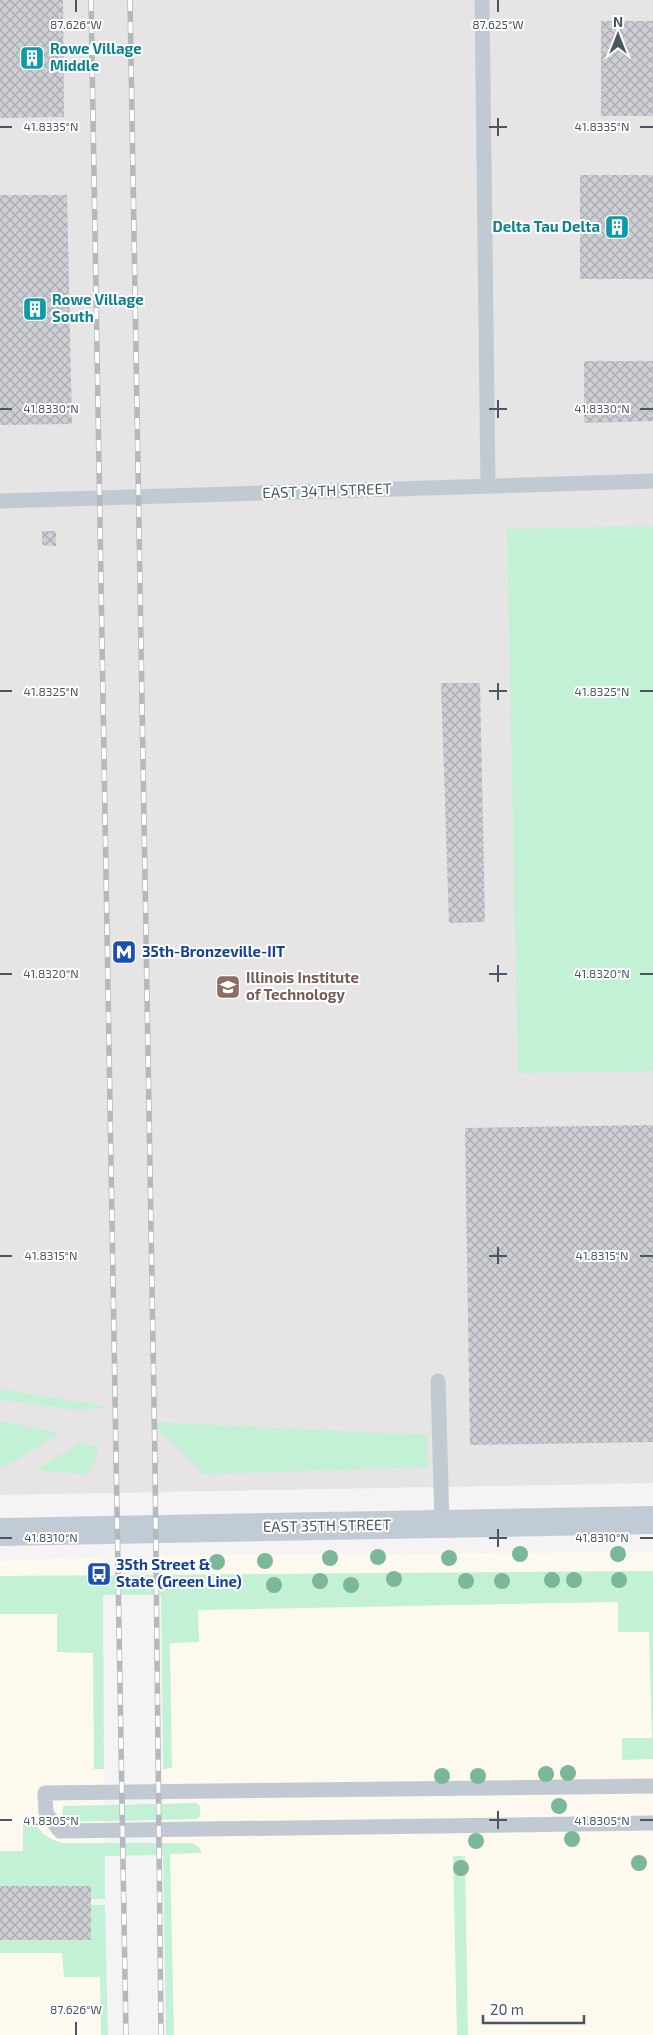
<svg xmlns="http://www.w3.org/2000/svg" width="653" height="2035" font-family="'Exo 2',sans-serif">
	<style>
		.commercial { fill: #fdf9ef }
		.education { fill: #e6e4e5 }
		.green { fill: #c3f1d5 }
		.building { fill: url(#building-cross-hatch) }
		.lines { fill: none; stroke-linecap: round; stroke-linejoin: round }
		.service { stroke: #c1cad2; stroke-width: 15 }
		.secondary { stroke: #c1cbd6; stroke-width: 28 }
		.rail-casing { stroke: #b5b8bd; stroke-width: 5.5 }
		.rail { stroke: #fff; stroke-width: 4; stroke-dasharray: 11; stroke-linecap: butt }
		.tree { fill: #7bb799 }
		.ticks { fill: none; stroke: #4a5661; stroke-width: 2 }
		.labels { text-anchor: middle; stroke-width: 4; stroke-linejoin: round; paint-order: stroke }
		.culture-label { font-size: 15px; font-weight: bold; fill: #0d838f; stroke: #fff; text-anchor: start }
		.street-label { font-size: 15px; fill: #4a5661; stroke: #fff }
		.transit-label { font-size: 15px; font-weight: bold; fill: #164399; stroke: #fff; text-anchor: start }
		.education-label { font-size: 15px; font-weight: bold; fill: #785e54; stroke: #fff; text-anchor: start }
		.ticks-label { font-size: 12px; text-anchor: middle; fill: #4a5661; stroke: #fff; stroke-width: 4; stroke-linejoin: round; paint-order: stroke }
	</style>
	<defs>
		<pattern id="building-cross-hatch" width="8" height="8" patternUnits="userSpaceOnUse" patternTransform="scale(1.25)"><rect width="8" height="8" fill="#cdcfd5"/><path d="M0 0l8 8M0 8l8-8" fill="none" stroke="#a8abb0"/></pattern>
	</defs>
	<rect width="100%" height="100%" fill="#f5f3f3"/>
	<!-- commercial -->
	<g class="commercial">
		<path d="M653,1552V2035H166L160,1555Z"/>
		<path d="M103,1557L104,1873L0,1874V1561Z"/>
		<path d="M106,1946L108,2035H0V1947Z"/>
	</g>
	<!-- education -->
	<path class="education" d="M0,0H653V1483L0,1495Z"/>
	<!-- green -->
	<g class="green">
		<path d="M653,526V1071L518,1073L507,529Z"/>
		<path d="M0,1389L111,1407L79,1410L0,1400Z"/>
		<path d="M0,1421L59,1433L7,1466H0Z"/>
		<path d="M150,1422L427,1435L428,1467L204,1474Z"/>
		<path d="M81,1443L96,1447L98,1455L87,1474L35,1470Z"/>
		<path d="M653,1571V1759L622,1760V1738H652L649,1632H618V1602L198,1610L199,1642L170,1643L172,1768L163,1769L161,1595H103L104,1769H94L93,1653L57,1652V1614H0V1576Z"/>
		<path d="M196,1803L200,1806V1816L197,1819L68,1822L62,1819L63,1807L66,1806Z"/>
		<path d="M28,1817C35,1820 36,1825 40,1830C46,1838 54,1840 63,1843H192L199,1847L202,1853L170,1854L174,2035H166L163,1855L105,1856V1899H91L90,1886H0V1851H23V1820Z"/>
		<path d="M453,1856H465L468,2035H457Z"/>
		<path d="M91,1905H105L108,2035H101L100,1977H64L62,1953H0V1940H91Z"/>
	</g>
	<!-- building -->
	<g class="building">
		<path d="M0,0H63L64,117L0,118Z"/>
		<rect x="601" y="21" width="52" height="95"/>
		<rect x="580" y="175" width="73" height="104"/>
		<path d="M0,195H67L72,424L0,425Z"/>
		<path d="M584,361H653V421L584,423Z"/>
		<path d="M42,531H56V546L42,545Z"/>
		<path d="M441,683H480L485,922L449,923Z"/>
		<path d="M653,1125V1442L470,1445L465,1128Z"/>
		<rect x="0" y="1886" width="91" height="54"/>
	</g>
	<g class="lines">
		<!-- service -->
		<g class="service">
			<path d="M482,0L488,486"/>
			<path d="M0,501L653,481"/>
			<path d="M438,1381L442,1524"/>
			<path d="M653,1786L45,1793L46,1813L60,1831L653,1823"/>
		</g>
		<!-- secondary -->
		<path class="secondary" d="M0,1532L653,1520"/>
		<defs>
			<g id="rail">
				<path d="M91,0L126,2035"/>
				<path d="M130,0L155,1462L161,2035"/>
			</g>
		</defs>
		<!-- rail casing -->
		<use href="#rail" class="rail-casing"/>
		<!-- rail -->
		<use href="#rail" class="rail"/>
	</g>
	<!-- trees -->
	<g class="tree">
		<circle cx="520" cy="1554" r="8"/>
		<circle cx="618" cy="1554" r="8"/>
		<circle cx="378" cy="1557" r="8"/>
		<circle cx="330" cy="1558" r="8"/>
		<circle cx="449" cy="1558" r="8"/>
		<circle cx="265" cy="1561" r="8"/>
		<circle cx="217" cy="1562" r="8"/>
		<circle cx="394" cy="1579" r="8"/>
		<circle cx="552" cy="1580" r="8"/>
		<circle cx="574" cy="1580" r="8"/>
		<circle cx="619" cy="1580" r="8"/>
		<circle cx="320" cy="1581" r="8"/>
		<circle cx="466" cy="1581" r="8"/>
		<circle cx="502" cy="1581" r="8"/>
		<circle cx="274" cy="1585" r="8"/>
		<circle cx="351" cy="1585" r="8"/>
		<circle cx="568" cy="1773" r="8"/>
		<circle cx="546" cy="1774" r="8"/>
		<circle cx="442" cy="1776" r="8"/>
		<circle cx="478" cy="1776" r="8"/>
		<circle cx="559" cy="1806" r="8"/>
		<circle cx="572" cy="1839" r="8"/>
		<circle cx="476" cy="1841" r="8"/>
		<circle cx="639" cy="1863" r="8"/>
		<circle cx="461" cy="1868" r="8"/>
	</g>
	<!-- ticks -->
	<path class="ticks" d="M76,0V12M498,0V12M498,118V136M0,127H12M489,127H507M640,127H653M498,400V418M0,409H12M489,409H507M640,409H653M498,683V700M0,691H12M489,691H507M640,691H653M498,965V982M0,974H12M489,974H507M640,974H653M498,1247V1264M0,1256H12M489,1256H507M640,1256H653M498,1529V1547M0,1538H12M489,1538H507M640,1538H653M498,1811V1829M0,1820H12M489,1820H507M640,1820H653M76,2022V2035"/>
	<!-- icons -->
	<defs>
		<symbol id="building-square" viewBox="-11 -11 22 22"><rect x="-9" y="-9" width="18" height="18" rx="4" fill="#0f9aa8" stroke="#fff"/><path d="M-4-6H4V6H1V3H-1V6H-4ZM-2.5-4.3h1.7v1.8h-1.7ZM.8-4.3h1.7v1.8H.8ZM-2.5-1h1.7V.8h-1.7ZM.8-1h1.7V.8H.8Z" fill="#fff"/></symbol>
		<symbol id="metro-square" viewBox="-11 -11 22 22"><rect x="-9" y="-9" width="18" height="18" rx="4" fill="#1a4fb4" stroke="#fff"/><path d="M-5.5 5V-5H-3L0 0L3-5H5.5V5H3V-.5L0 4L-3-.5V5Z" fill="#fff"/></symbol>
		<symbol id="university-square" viewBox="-11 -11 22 22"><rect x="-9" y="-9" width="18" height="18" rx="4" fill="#8d6e63" stroke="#fff"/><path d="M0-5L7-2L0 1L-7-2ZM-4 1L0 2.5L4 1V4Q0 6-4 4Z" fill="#fff"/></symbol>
		<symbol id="bus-square" viewBox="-11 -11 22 22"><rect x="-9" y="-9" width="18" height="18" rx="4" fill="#1a4fb4" stroke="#fff"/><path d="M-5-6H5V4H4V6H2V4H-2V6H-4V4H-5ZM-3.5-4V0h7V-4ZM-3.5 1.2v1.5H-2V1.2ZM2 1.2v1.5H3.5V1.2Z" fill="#fff"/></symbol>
	</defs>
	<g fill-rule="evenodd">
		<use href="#building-square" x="18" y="44" width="28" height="28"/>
		<use href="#building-square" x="603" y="213" width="28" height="28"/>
		<use href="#building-square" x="21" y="295" width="28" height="28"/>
		<use href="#metro-square" x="110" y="938" width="28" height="28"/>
		<use href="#university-square" x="214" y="973" width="28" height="28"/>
		<use href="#bus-square" x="85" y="1560" width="28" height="28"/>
	</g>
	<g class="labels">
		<!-- culture labels -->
		<g class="culture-label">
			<text x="50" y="54">Rowe Village<tspan x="50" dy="17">Middle</tspan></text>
			<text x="600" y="232" text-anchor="end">Delta Tau Delta</text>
			<text x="52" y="305">Rowe Village<tspan x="52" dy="17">South</tspan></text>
		</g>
		<!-- street labels -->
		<g class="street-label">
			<text transform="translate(327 491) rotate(-2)" y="5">EAST 34TH STREET</text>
			<text transform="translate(327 1526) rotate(-1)" y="5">EAST 35TH STREET</text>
		</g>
		<!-- transit labels -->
		<g class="transit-label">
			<text x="142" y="957">35th-Bronzeville-IIT</text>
			<text x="116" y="1570">35th Street &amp;<tspan x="116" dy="17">State (Green Line)</tspan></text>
		</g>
		<!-- education labels -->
		<g class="education-label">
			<text x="246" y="983">Illinois Institute<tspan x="246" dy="17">of Technology</tspan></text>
		</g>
	</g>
	<g class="ticks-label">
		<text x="76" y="29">87.626°W</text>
		<text x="498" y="29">87.625°W</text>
		<text x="51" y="131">41.8335°N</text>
		<text x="602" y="131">41.8335°N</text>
		<text x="51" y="413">41.8330°N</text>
		<text x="602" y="413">41.8330°N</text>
		<text x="51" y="696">41.8325°N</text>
		<text x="602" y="696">41.8325°N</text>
		<text x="51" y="978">41.8320°N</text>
		<text x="602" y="978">41.8320°N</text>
		<text x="51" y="1260">41.8315°N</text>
		<text x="602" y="1260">41.8315°N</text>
		<text x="51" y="1542">41.8310°N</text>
		<text x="602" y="1542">41.8310°N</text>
		<text x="51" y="1825">41.8305°N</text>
		<text x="602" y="1825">41.8305°N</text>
		<text x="76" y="2014">87.626°W</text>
	</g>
	<!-- north arrow -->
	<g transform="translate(618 35)" stroke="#ffffff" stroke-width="4" paint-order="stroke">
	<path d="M0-4L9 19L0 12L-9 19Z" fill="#4a5661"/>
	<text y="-8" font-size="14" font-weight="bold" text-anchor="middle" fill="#4a5661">N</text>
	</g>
	<!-- scale -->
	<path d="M483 2015v8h101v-8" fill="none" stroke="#4a5661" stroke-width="2.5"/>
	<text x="490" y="2015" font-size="15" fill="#4a5661" stroke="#ffffff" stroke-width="4" paint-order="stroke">20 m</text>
</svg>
